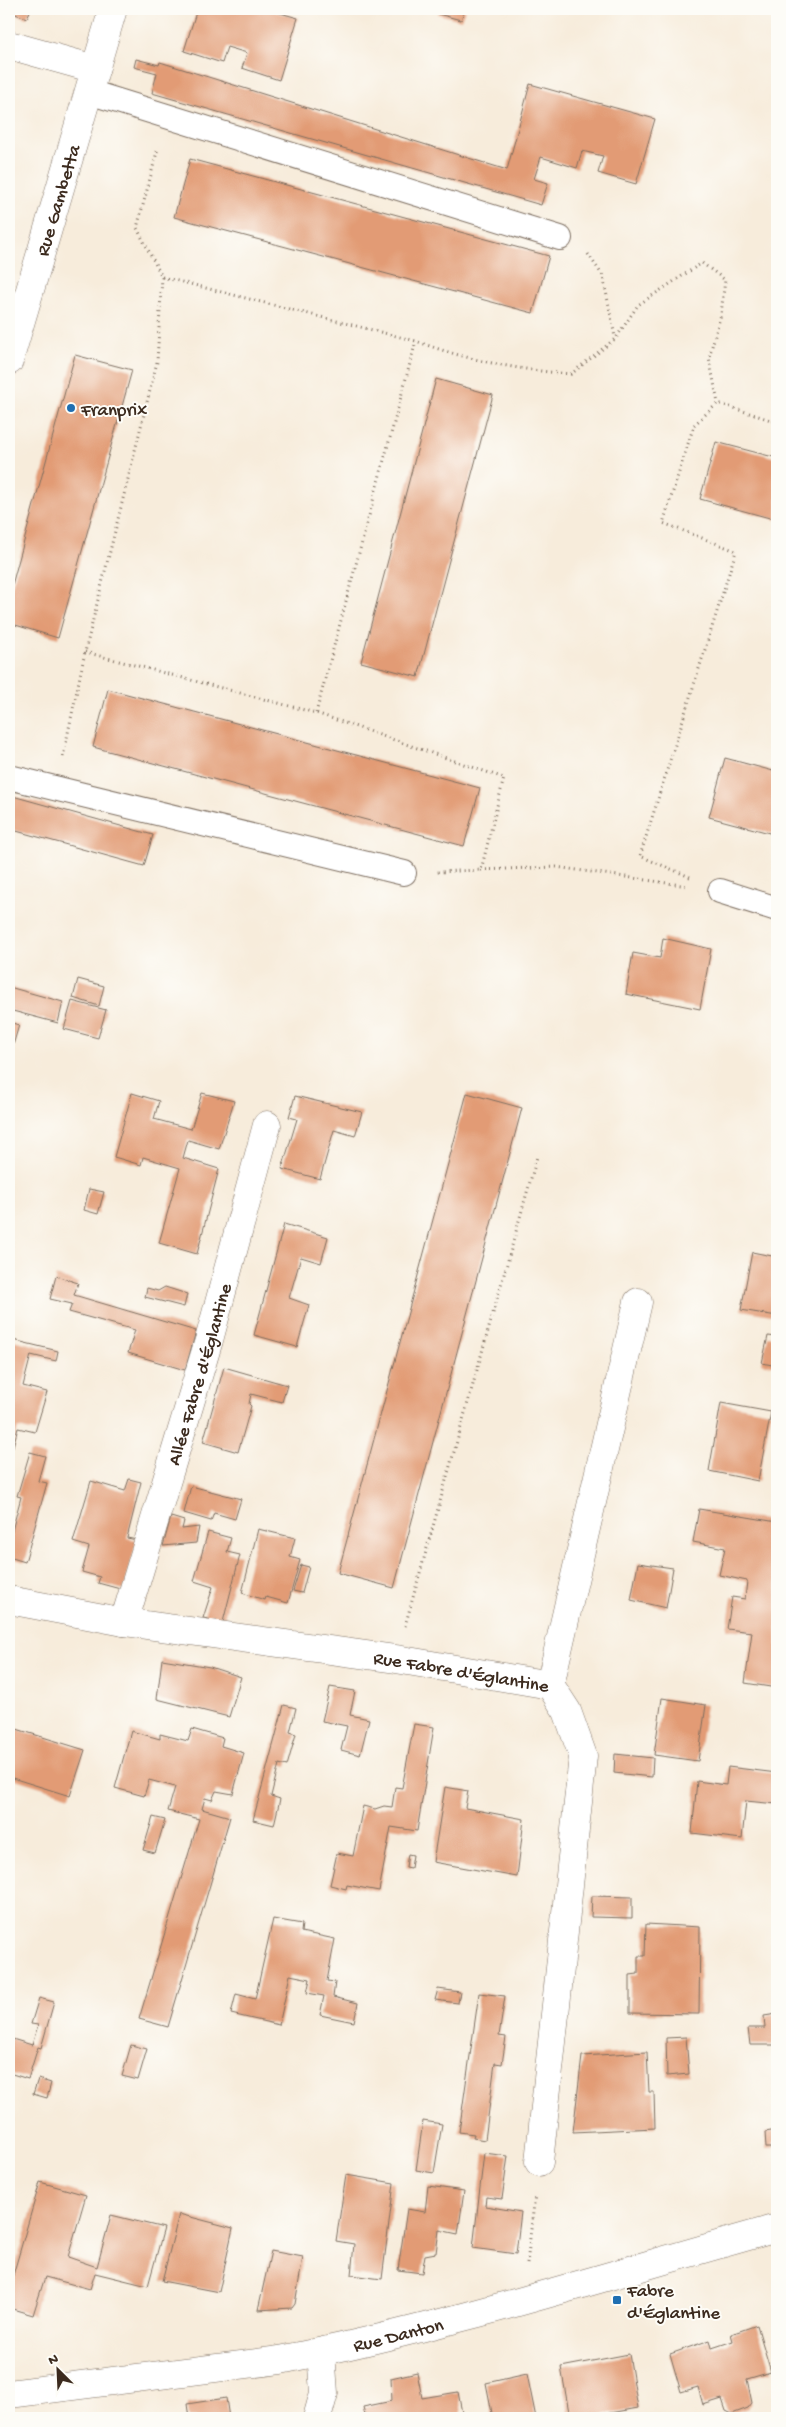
<svg xmlns="http://www.w3.org/2000/svg" width="786" height="2427" font-family="'Gochi Hand',sans-serif">
	<style>
		.building { fill: #e29b75 }
		.lines { fill: none; stroke-linecap: round; stroke-linejoin: round }
		.service-casing { stroke: #7d6e60; stroke-width: 26 }
		.minor-casing { stroke: #7d6e60; stroke-width: 29 }
		.tertiary-casing { stroke: #7d6e60; stroke-width: 29 }
		.path { stroke: #7d6e60; stroke-width: 3; stroke-dasharray: 1 4; stroke-linecap: butt }
		.service { stroke: #fff; stroke-width: 24 }
		.minor { stroke: #fff; stroke-width: 28 }
		.tertiary { stroke: #fff; stroke-width: 28 }
		.poi-dot { fill: #1f6fb2; stroke: #fdfcf7; stroke-width: 2 }
		.labels { text-anchor: middle; stroke-width: 4; stroke-linejoin: round; paint-order: stroke }
		.street-label { font-size: 19px; fill: #3b2a1e; stroke: #fdfcf7 }
		.poi-label { font-size: 19px; fill: #3b2a1e; stroke: #fdfcf7; text-anchor: start }
	</style>
	<rect width="100%" height="100%" fill="#fdfcf7"/>
	<filter id="ink" filterUnits="userSpaceOnUse"><feTurbulence type="fractalNoise" baseFrequency=".02" numOctaves="2"/><feDisplacementMap in="SourceGraphic" scale="10" xChannelSelector="R" yChannelSelector="G"/><feConvolveMatrix kernelMatrix="1 2 1 2 8 2 1 2 1" color-interpolation-filters="sRGB"/></filter>
	<filter id="wash" filterUnits="userSpaceOnUse"><feTurbulence type="fractalNoise" baseFrequency=".0096" numOctaves="4" result="noise"/><feDisplacementMap in="SourceGraphic" scale="20" xChannelSelector="R" yChannelSelector="G"/><feGaussianBlur stdDeviation="1.12" result="paint"/><feColorMatrix in="noise" values="0 0 0 0 0 0 0 0 0 0 0 0 0 0 0 0 0 1.4 0 .05"/><feComposite in="paint" operator="in"/></filter>
	<g filter="url(#wash)">
		<rect width="100%" height="100%" fill="#f7ecdb"/>
		<g id="blocks">
			<!-- building -->
			<g class="building">
				<path d="M9,9H31L27,18L9,12Z"/>
				<path d="M197,9H266L298,18L279,80L242,68L247,53L227,47L222,63L184,51Z"/>
				<path d="M440,9H465L461,20L438,14Z"/>
				<path d="M136,59L159,65L160,62L507,170L530,84L655,119L636,184L598,173L603,156L582,151L577,168L541,157L534,179L548,183L541,205L152,93L157,73L134,67Z"/>
				<path d="M190,159L549,256L533,313L174,217Z"/>
				<path d="M75,355L132,370L58,638L9,623V596Z"/>
				<path d="M436,379L493,395L418,677L361,662Z"/>
				<path d="M716,442L777,458V520L700,499Z"/>
				<path d="M108,689L480,788L464,846L93,747Z"/>
				<path d="M725,758L777,772V835L709,817Z"/>
				<path d="M9,795L153,835L144,866L9,829Z"/>
				<path d="M663,938L711,949L700,1009L626,994L633,953L660,958Z"/>
				<path d="M78,979L104,986L99,1006L73,998Z"/>
				<path d="M9,987L63,1002L58,1023L9,1010Z"/>
				<path d="M72,1001L106,1010L98,1038L64,1029Z"/>
				<path d="M9,1022L19,1025L9,1059Z"/>
				<path d="M132,1093L159,1101L154,1119L191,1129L202,1093L234,1101L219,1149L188,1140L183,1158L219,1169L197,1254L159,1243L180,1168L143,1157L141,1165L114,1157Z"/>
				<path d="M467,1093L522,1108L394,1588L338,1573Z"/>
				<path d="M295,1096L362,1112L355,1136L334,1130L320,1179L282,1169L297,1119L289,1117Z"/>
				<path d="M89,1189L104,1192L98,1214L84,1210Z"/>
				<path d="M284,1224L328,1237L321,1263L301,1257L289,1298L309,1305L297,1347L254,1335Z"/>
				<path d="M752,1252L777,1257V1316L741,1310Z"/>
				<path d="M56,1276L78,1283L74,1295L196,1331L185,1370L128,1353L135,1330L69,1312L72,1304L50,1299Z"/>
				<path d="M165,1287L187,1294L184,1307L145,1297L147,1288L158,1291Z"/>
				<path d="M768,1336L777,1337V1366L762,1363Z"/>
				<path d="M9,1339L58,1351L56,1361L31,1355L23,1386L47,1392L35,1432L18,1428L9,1461Z"/>
				<path d="M224,1367L287,1385L282,1402L251,1394L249,1404L251,1406L238,1452L203,1442Z"/>
				<path d="M721,1403L771,1412L758,1481L709,1471Z"/>
				<path d="M30,1452L45,1456L38,1481L47,1483L25,1562L9,1557V1542L21,1497L17,1496Z"/>
				<path d="M129,1479L141,1482L127,1538L137,1540L124,1590L98,1583L100,1577L82,1572L89,1547L73,1542L91,1481L125,1491Z"/>
				<path d="M191,1486L241,1499L235,1519L214,1513L211,1521L184,1513Z"/>
				<path d="M699,1509L777,1522V1688L745,1683L752,1632L727,1629L732,1597L745,1599L747,1581L719,1575L725,1548L693,1542Z"/>
				<path d="M171,1517L184,1521L182,1529L199,1527L196,1543L163,1546Z"/>
				<path d="M258,1529L295,1538L290,1557L300,1560L288,1603L266,1597L265,1600L242,1593Z"/>
				<path d="M208,1532L231,1538L227,1552L240,1555L223,1622L203,1618L213,1587L194,1581Z"/>
				<path d="M638,1563L673,1568L666,1608L631,1600Z"/>
				<path d="M301,1565L309,1567L302,1593L293,1591Z"/>
				<path d="M162,1659L210,1667L241,1677L229,1717L157,1699Z"/>
				<path d="M330,1687L355,1691L350,1715L369,1719L360,1755L341,1750L347,1726L322,1721Z"/>
				<path d="M662,1698L706,1705L698,1761L654,1755Z"/>
				<path d="M284,1705L296,1708L290,1732L296,1734L287,1766L279,1764L271,1796L280,1799L274,1825L253,1820Z"/>
				<path d="M414,1724L434,1727L417,1831L391,1827L379,1891L347,1885L346,1889L330,1885L337,1853L353,1856L363,1806L375,1809L384,1806L392,1807L395,1787L402,1788Z"/>
				<path d="M10,1727L85,1750L70,1796L9,1777Z"/>
				<path d="M192,1729L223,1738L221,1746L244,1753L233,1794L216,1791L212,1800L205,1798L202,1809L230,1817L168,2027L139,2019L199,1819L168,1811L175,1787L149,1780L144,1796L115,1788L131,1731L160,1739V1734L188,1741Z"/>
				<path d="M615,1754L653,1758L652,1777L614,1773Z"/>
				<path d="M728,1767L777,1773V1804L746,1801L742,1839L692,1833L697,1781L726,1785Z"/>
				<path d="M445,1787L468,1791L465,1808L524,1819L517,1877L433,1862Z"/>
				<path d="M153,1817L165,1820L155,1853L143,1850Z"/>
				<path d="M408,1854L413,1855L411,1868L406,1867Z"/>
				<path d="M592,1896L632,1897V1918L591,1917Z"/>
				<path d="M273,1919L302,1924L301,1932L335,1939L327,1981L335,1982L333,1997L358,2003L354,2022L320,2015L324,1996L307,1993L310,1979L290,1975L279,2025L231,2014L236,1994L255,1999Z"/>
				<path d="M646,1924L700,1927L699,2014L630,2013V1975L638,1974V1956H645Z"/>
				<path d="M438,1989L460,1992L458,2003L435,2000Z"/>
				<path d="M479,1993L505,1996L499,2036L506,2037L502,2064L495,2063L485,2140L473,2138L474,2134L459,2132Z"/>
				<path d="M39,1998L54,2002L41,2048L38,2047L28,2079L9,2073V2038L32,2045L38,2025L31,2024Z"/>
				<path d="M777,2014V2045H750L748,2028H765L764,2016Z"/>
				<path d="M686,2037L689,2074L667,2076L666,2038Z"/>
				<path d="M131,2045L147,2049L138,2080L122,2076Z"/>
				<path d="M647,2052L649,2092H654L655,2128L573,2132L582,2056Z"/>
				<path d="M38,2079L51,2083L47,2098L33,2094Z"/>
				<path d="M9,2116L14,2118L9,2134Z"/>
				<path d="M423,2121L442,2124L434,2173L416,2170Z"/>
				<path d="M777,2130V2142H773V2148H766L765,2132Z"/>
				<path d="M484,2153L508,2156L502,2199L486,2197L485,2206L521,2212L516,2254L473,2248Z"/>
				<path d="M346,2175L394,2183L382,2279L351,2275L354,2244L336,2241Z"/>
				<path d="M40,2182L86,2195L68,2257L97,2267L111,2215L164,2228L148,2286L95,2273L90,2289L45,2277L33,2315L9,2308V2289Z"/>
				<path d="M428,2186L464,2191L458,2234L439,2230L436,2253L425,2255L422,2273L398,2270L407,2209L425,2212Z"/>
				<path d="M179,2214L233,2228L219,2292L162,2281Z"/>
				<path d="M271,2251L303,2257L295,2304L292,2308L258,2310Z"/>
				<path d="M757,2325L771,2372L747,2379L752,2403L748,2408L732,2414L726,2411L722,2399L703,2405L698,2387L681,2392L670,2354L710,2340L712,2348L733,2341L731,2334Z"/>
				<path d="M629,2354L638,2408L584,2418H570L561,2367Z"/>
				<path d="M417,2372L422,2398L458,2392L463,2418H366L363,2407L392,2401L391,2378Z"/>
				<path d="M527,2374L536,2418H493L486,2383Z"/>
				<path d="M226,2398L229,2418H189L187,2404Z"/>
			</g>
		</g>
	</g>
	<g filter="url(#ink)">
		<use href="#blocks" fill-opacity="0" stroke="#7d6e60" stroke-width="1"/>
		<g class="lines">
			<defs>
				<g id="service">
					<path d="M89,92L560,238"/>
					<path d="M9,777L404,873"/>
					<path d="M720,891L777,909"/>
				</g>
				<g id="minor">
					<path d="M9,45L95,69"/>
					<path id="s1" d="M9,361L113,9"/>
					<path id="s2" d="M9,1600L124,1622L396,1659L550,1685L567,1711L583,1756L539,2162"/>
					<path id="s3" d="M124,1622L209,1340L267,1125"/>
					<path d="M550,1685L638,1302"/>
					<path d="M317,2418L324,2393L321,2352"/>
				</g>
				<g id="tertiary">
					<path id="s4" d="M9,2394L280,2360C448,2327 612,2274 777,2228"/>
				</g>
			</defs>
			<!-- service casing -->
			<use href="#service" class="service-casing"/>
			<!-- minor casing -->
			<use href="#minor" class="minor-casing"/>
			<!-- tertiary casing -->
			<use href="#tertiary" class="tertiary-casing"/>
			<!-- path -->
			<g class="path">
				<path d="M588,254L603,276L615,337"/>
				<path d="M162,277L416,341C466,360 518,370 571,374L616,338L638,305L702,263L725,280L721,314L709,357L718,403"/>
				<path d="M85,652L316,713L504,778L481,870L437,872"/>
				<path d="M316,713L416,341"/>
				<path d="M63,757L85,652L157,362L162,277L137,228L158,148"/>
				<path d="M481,870L556,867L688,886"/>
				<path d="M690,877L640,856L736,551L663,523L694,425L718,403L777,422"/>
				<path d="M405,1626L537,1157"/>
				<path d="M527,2264L535,2195"/>
			</g>
			<!-- service -->
			<use href="#service" class="service"/>
			<!-- minor -->
			<use href="#minor" class="minor"/>
			<!-- tertiary -->
			<use href="#tertiary" class="tertiary"/>
		</g>
	</g>
	<!-- markers -->
	<g class="poi-dot">
		<circle cx="71" cy="408" r="5"/>
		<rect x="612" y="2295" width="10" height="10" rx="2.5"/>
	</g>
	<g class="labels">
		<!-- street labels -->
		<g class="street-label">
			<text dy="7" stroke="none"><textPath href="#s1" startOffset="168">Rue Gambetta</textPath></text>
			<text dy="7" stroke="none"><textPath href="#s3" startOffset="259">Allée Fabre d'Églantine</textPath></text>
			<text dy="7" stroke="none"><textPath href="#s2" startOffset="458">Rue Fabre d'Églantine</textPath></text>
			<text dy="7" stroke="none"><textPath href="#s4" startOffset="394">Rue Danton</textPath></text>
		</g>
		<!-- poi labels -->
		<g class="poi-label">
			<text x="81" y="415">Franprix</text>
			<text x="627" y="2296">Fabre<tspan x="627" dy="22">d'Églantine</tspan></text>
		</g>
	</g>
	<!-- margin -->
	<rect width="786" height="2427" fill="none" stroke="#fdfcf7" stroke-width="30"/>
	<!-- north arrow -->
	<g transform="translate(58 2370) rotate(336)" stroke="#fdfcf7" stroke-width="4" paint-order="stroke">
	<path d="M0-4L9 19L0 12L-9 19Z" fill="#3b2a1e"/>
	<text y="-8" font-size="14" font-weight="bold" text-anchor="middle" fill="#3b2a1e">N</text>
	</g>
</svg>
